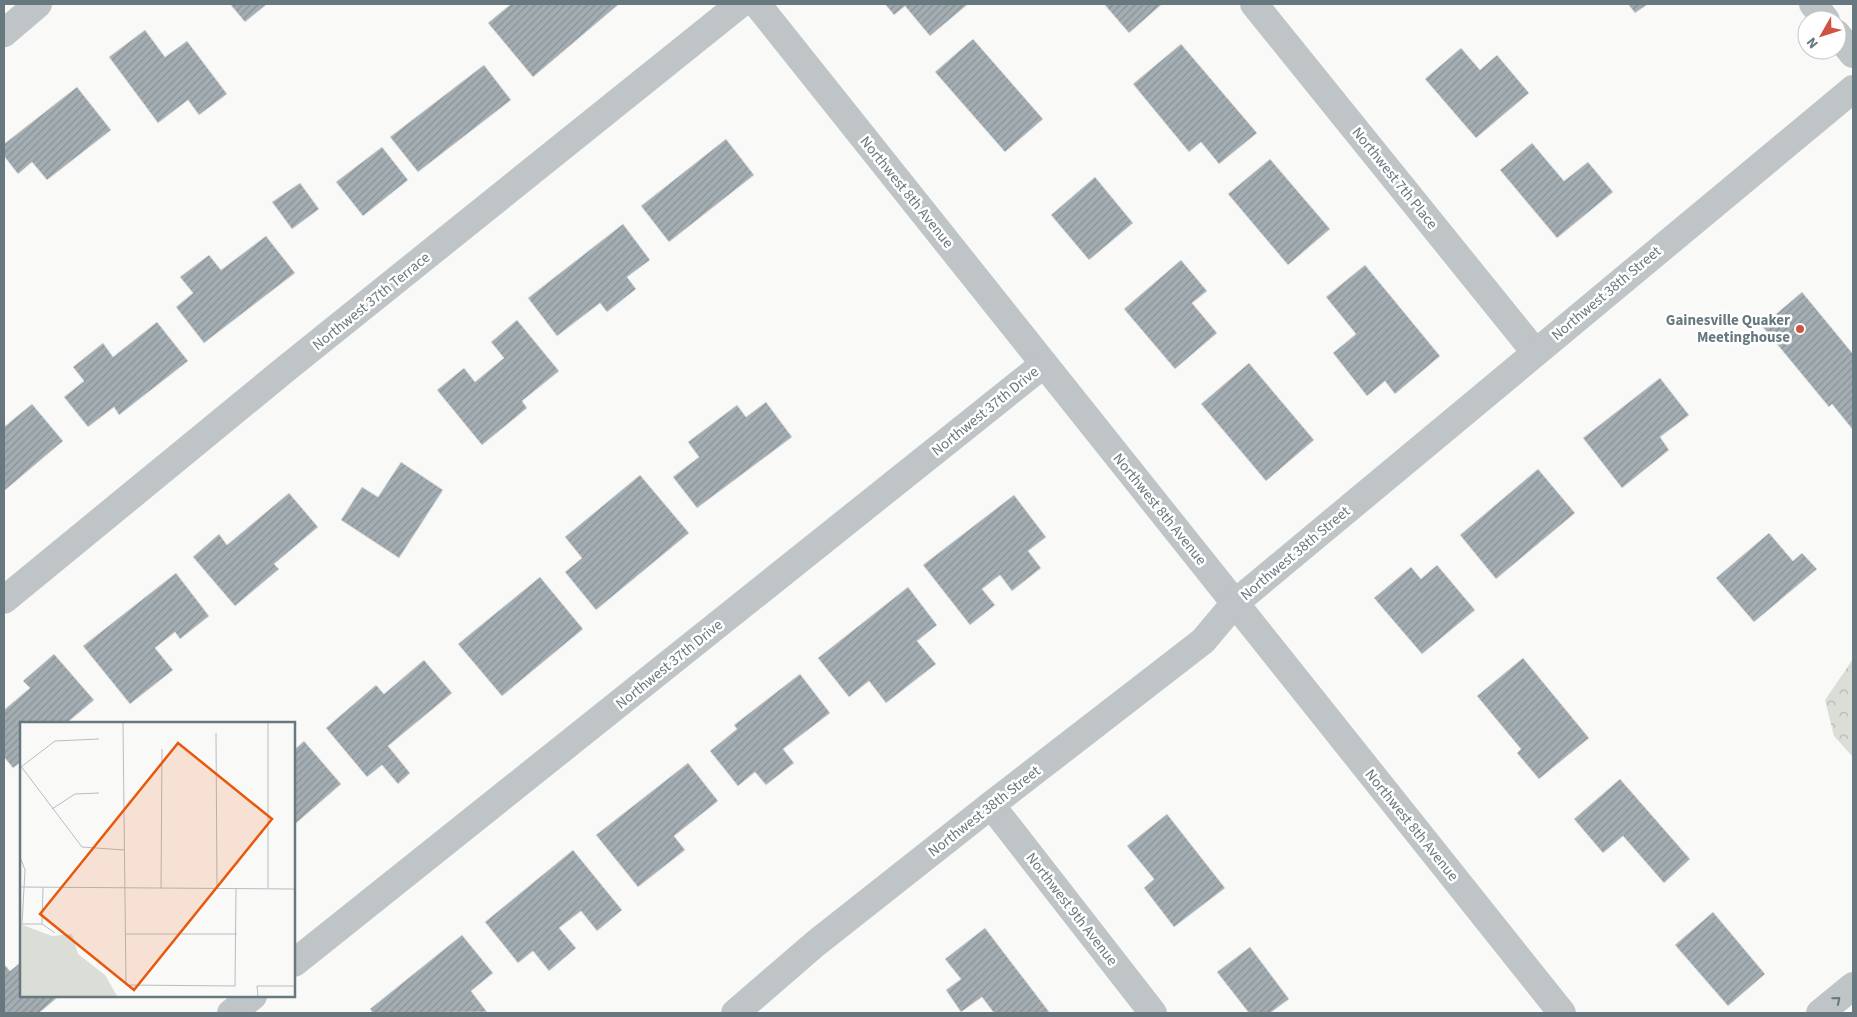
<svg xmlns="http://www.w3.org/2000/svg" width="1857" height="1017" font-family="'Source Sans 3',sans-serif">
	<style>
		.forest { fill: url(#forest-crowns) }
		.building { fill: url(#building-hatch); stroke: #dbdbda }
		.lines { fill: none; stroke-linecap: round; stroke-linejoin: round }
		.minor { stroke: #bfc4c6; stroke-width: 28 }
		.oneway { stroke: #67787f }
		.poi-dot { fill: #d05341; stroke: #fff; stroke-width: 2 }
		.labels { text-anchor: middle; stroke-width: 5; stroke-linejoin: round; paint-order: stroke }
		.street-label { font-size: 15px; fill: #67787f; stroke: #fff }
		.poi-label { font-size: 15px; font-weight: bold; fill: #67787f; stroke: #fff; text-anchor: end }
		.inset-road { fill: none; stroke: #b6bdc1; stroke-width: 1 }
		.view { fill: #e8590c; fill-opacity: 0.15; stroke: #e8590c; stroke-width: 2.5 }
		.inset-edge { fill: none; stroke: #67787f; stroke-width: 2.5 }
	</style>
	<defs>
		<pattern id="forest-crowns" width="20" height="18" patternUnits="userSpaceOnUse" patternTransform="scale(1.25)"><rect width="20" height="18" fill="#daded7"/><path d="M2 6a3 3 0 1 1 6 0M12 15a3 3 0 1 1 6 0" fill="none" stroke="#b5b9b4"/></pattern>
		<pattern id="building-hatch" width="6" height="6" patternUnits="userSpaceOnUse" patternTransform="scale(1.25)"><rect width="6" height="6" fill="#a4aeb2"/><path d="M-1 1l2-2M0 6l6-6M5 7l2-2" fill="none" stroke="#899296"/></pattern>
	</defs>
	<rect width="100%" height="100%" fill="#f9f9f8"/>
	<!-- forest -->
	<path class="forest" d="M1853,659V757L1834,736L1825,700Z"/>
	<!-- building -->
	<g class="building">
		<path d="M230,4H267L245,22Z"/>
		<path d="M511,4H619L533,77L488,23Z"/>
		<path d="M885,4H968L930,36L905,6L894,15Z"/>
		<path d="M1104,4H1162L1129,33Z"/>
		<path d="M1628,4H1648L1635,13Z"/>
		<path d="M145,30L165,57L187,41L227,94L199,115L188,100L158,123L109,57Z"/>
		<path d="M973,39L1043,119L1005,152L935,72Z"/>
		<path d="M1181,44L1257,133L1219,164L1201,142L1189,152L1133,84Z"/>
		<path d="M1461,48L1480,70L1497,55L1529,93L1476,138L1425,79Z"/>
		<path d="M484,65L511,100L418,172L390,137Z"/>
		<path d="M77,87L111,130L47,180L32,162L18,174L4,156V144Z"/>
		<path d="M726,139L754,175L669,242L641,206Z"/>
		<path d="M1532,143L1564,181L1588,162L1613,192L1557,238L1500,170Z"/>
		<path d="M382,147L408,180L363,216L336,182Z"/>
		<path d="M1270,159L1330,229L1288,265L1228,194Z"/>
		<path d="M1095,177L1133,223L1089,260L1051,215Z"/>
		<path d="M300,183L319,209L292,229L272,202Z"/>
		<path d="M623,224L650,260L627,277L636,289L607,312L600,303L557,336L528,298Z"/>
		<path d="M266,236L295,273L204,343L176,307L193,293L180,277L209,255L221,270Z"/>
		<path d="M1181,260L1207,291L1192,303L1217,333L1175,369L1124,309Z"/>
		<path d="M1365,265L1440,356L1395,394L1385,381L1367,396L1333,353L1356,334L1326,297Z"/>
		<path d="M1802,292L1853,354V430L1832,404L1829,407L1762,326Z"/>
		<path d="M517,320L559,371L522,401L527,408L482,445L437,390L464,368L475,382L504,358L491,342Z"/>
		<path d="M157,322L188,361L119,415L114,407L88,427L64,397L84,381L73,367L103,343L113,357Z"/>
		<path d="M1249,363L1314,440L1266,481L1201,404Z"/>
		<path d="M1660,378L1689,415L1660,437L1669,450L1622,488L1583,438Z"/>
		<path d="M766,402L792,437L697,508L673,477L699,457L688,442L737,405L746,417Z"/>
		<path d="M32,404L63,441L4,491V427Z"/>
		<path d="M401,462L443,490L399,558L341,520L362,487L378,497Z"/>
		<path d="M1538,469L1575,513L1496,579L1460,535Z"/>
		<path d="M640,475L689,533L596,610L565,572L582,558L565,537Z"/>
		<path d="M289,493L318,527L274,564L279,569L235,606L193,557L219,534L227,545Z"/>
		<path d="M1014,495L1046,537L1028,551L1041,568L1012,591L1000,575L982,589L995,605L970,625L923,565Z"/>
		<path d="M1769,533L1793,561L1802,553L1817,569L1754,622L1716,578Z"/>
		<path d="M1437,565L1475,610L1422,654L1374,598L1411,567L1421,579Z"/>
		<path d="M176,573L209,616L180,639L175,632L155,648L173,670L130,704L83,646Z"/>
		<path d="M540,577L583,629L502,696L458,644Z"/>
		<path d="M908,587L937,625L917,641L936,664L886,703L869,681L849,697L818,658Z"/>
		<path d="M54,654L94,700L68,722L69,723H21V762L13,768L4,757V710L30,688L23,681Z"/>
		<path d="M1523,658L1589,738L1539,779L1517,753L1521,749L1477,696Z"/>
		<path d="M424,660L452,693L388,746L410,773L398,784L382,765L367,777L326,728L376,685L384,694Z"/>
		<path d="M800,674L830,713L783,749L794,763L766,785L755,772L738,786L710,751L737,729L734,725Z"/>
		<path d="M304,741L341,784L294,825V750Z"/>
		<path d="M688,763L718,801L674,836L685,850L638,887L596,835Z"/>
		<path d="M1620,779L1690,859L1664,883L1623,836L1603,853L1574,819Z"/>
		<path d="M1167,814L1225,888L1174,927L1144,888L1154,879L1127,846Z"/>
		<path d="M573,850L622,910L597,931L581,911L559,928L576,948L549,971L533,951L518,963L485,922Z"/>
		<path d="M1713,912L1765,974L1728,1006L1675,945Z"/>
		<path d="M985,928L1050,1013H994L982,997L961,1012L946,990L961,979L945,959Z"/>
		<path d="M462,935L493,973L471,991L487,1012L373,1013L370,1009Z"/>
		<path d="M1250,947L1289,999L1270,1013H1249L1217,972Z"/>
		<path d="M21,962V996H59L39,1013H4V964L10,971Z"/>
	</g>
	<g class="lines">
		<!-- minor -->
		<g class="minor">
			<path d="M757,4L1562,1013"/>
			<path d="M1254,4L1535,352"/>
			<path d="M1813,4L1826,20"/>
			<path d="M4,33L38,4"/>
			<path d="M1837,34L1853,54"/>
			<path d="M4,600L288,367L740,4"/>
			<path d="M991,805L1153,1013"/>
			<path d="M294,963L1044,364"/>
			<path d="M231,1013L253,996"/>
			<path d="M735,1013L815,944L991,805L1203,641L1235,603L1853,89"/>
			<path d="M1820,1013L1853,986"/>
		</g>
	</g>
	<!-- one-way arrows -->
	<defs><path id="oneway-chevron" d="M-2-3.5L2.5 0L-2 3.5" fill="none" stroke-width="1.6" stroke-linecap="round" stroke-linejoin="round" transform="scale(1.25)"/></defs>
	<use class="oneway" href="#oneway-chevron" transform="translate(1837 1000) rotate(-40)"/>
	<!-- markers -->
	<circle class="poi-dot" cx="1800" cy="329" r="5"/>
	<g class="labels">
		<!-- street labels -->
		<g class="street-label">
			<text transform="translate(1395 178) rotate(51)" y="5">Northwest 7th Place</text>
			<text transform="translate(907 192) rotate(51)" y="5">Northwest 8th Avenue</text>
			<text transform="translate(1606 293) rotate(-40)" y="5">Northwest 38th Street</text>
			<text transform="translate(371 301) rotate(-39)" y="5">Northwest 37th Terrace</text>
			<text transform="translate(985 411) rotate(-39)" y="5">Northwest 37th Drive</text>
			<text transform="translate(1160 509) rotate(51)" y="5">Northwest 8th Avenue</text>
			<text transform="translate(1295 553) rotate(-40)" y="5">Northwest 38th Street</text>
			<text transform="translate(669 664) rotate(-39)" y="5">Northwest 37th Drive</text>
			<text transform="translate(984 811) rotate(-38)" y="5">Northwest 38th Street</text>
			<text transform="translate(1412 825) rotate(51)" y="5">Northwest 8th Avenue</text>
			<text transform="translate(1072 909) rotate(52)" y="5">Northwest 9th Avenue</text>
		</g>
		<!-- poi labels -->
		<g class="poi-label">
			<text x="1790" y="325">Gainesville Quaker<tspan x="1790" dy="17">Meetinghouse</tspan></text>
		</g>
	</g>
	<!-- overview -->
	<g transform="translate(20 722)">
		<rect width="275" height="275" fill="#f9f9f8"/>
		<path d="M0,202L32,214L52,212L58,232L85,253L97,274H0Z" fill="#daded7"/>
		<path class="inset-road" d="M103,1L106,263L215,264L216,166M196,11L197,166M0,43L62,125L104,128M1,45L35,19L79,17M32,87L55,72L79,71M0,135L5,148L2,202H22L23,165M0,165L275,167M141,166L142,27M248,166V1M22,202L35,211M105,212H217M238,274L237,264H275"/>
		<path class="view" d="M158,21L252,97L114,268L20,192Z"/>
		<rect width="275" height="275" class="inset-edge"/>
	</g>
	<!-- border -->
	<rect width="1857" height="1017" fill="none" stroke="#67787f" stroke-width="10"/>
	<!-- north arrow -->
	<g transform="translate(1822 35) rotate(231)"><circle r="24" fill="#ffffff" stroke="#c2c9cc"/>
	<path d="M0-4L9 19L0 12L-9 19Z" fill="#d05341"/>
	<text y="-8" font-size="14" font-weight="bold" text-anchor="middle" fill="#67787f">N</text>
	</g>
</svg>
